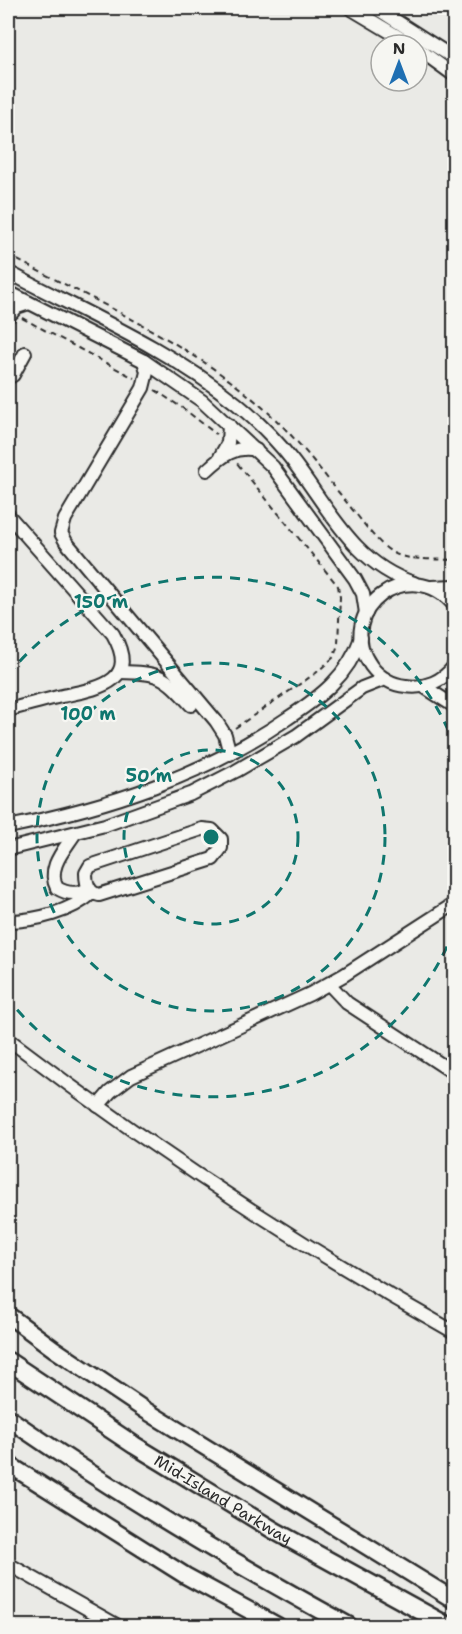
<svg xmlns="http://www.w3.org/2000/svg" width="462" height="1634" font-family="'Shantell Sans',sans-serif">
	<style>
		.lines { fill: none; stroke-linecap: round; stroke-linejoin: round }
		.minor-casing { stroke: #2b2b2b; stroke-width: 16 }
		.major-casing { stroke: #2b2b2b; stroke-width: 20 }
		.highway-casing { stroke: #2b2b2b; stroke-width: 21 }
		.path { stroke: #2b2b2b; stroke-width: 2; stroke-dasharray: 6 4.5; stroke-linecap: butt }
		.minor { stroke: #f6f6f2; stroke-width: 12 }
		.major { stroke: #f6f6f2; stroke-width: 15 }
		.highway { stroke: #f6f6f2; stroke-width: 16 }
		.ring { fill: none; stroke: #0f766e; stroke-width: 3; stroke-dasharray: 10 8 }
		.labels { text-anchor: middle; stroke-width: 4.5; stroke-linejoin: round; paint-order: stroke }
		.street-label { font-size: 16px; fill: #2b2b2b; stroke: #f6f6f2 }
		.centre { fill: #0f766e; stroke: #f6f6f2; stroke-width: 3 }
		.ring-label { font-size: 18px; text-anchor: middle; font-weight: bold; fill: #0f766e; stroke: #f6f6f2; stroke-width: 4.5; stroke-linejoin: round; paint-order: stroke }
	</style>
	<rect width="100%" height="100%" fill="#eaeae6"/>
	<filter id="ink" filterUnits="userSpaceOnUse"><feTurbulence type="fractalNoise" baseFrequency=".0167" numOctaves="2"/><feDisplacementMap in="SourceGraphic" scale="12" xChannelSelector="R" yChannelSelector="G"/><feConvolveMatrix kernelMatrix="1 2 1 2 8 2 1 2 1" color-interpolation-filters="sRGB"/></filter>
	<g filter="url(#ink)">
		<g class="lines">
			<defs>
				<g id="minor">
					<path d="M350,8L412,45"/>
					<path d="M376,8L454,58"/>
					<path d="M417,48L454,75"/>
					<path d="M8,272C85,313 168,348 237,404C256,420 276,439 291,459C328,506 353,564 414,583"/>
					<path d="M8,292L144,361L202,401L273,467L355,579L363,594L366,613"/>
					<path d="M8,317L17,307L29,303"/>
					<path d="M144,361L147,372L143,388L65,519L61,533L66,542L216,721L225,735L230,754"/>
					<path d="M8,378L13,375L25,353"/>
					<path d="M220,457L228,443L229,425"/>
					<path d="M207,470C222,456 235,445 256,450"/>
					<path d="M8,515L113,634C140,682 100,688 62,696C44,700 26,705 8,710"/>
					<path d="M432,587L454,586"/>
					<path d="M454,605C410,552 332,611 371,666C379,677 392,685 406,686C425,689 443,681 454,666"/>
					<path d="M119,672C160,673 163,674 191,705"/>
					<path d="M423,686L454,706"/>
					<path d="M8,827C107,807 204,776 288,718C320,697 348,676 361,638"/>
					<path d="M202,829L212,830L221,839V848L213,859L99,895C88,893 86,883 86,873L90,866Z"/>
					<path d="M75,833C65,849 46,868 57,888C67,894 78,895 89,888"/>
					<path d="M8,849L105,825L191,794L236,771L296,736L362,688L385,679"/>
					<path d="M8,921C35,921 71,912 92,893"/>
					<path d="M329,984L347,1003L454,1073"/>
					<path d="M8,1039C149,1147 299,1245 454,1332"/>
					<path d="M98,1106L110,1092L131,1076L310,994L344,975L454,904"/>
					<path d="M8,1564L118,1626"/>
				</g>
				<g id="major">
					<path d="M8,1315L54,1349L145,1410L454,1600"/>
					<path d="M8,1464L186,1576L278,1626"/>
				</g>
				<g id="highway">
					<path id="s1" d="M8,1361L134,1445L275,1531L448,1626"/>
					<path d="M8,1418C117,1494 232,1562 349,1626"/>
				</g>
			</defs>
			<!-- minor casing -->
			<use href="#minor" class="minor-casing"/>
			<!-- major casing -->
			<use href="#major" class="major-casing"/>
			<!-- highway casing -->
			<use href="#highway" class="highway-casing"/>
			<!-- path -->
			<g class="path">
				<path d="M8,255C98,303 196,344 272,416C302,444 326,477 352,509C364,523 376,542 392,552C404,561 439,559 454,560"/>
				<path d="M22,318L134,378"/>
				<path d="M155,390L184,409L216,434"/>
				<path d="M235,728L316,673L334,657L338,644L340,597L338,586L236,462"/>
			</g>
			<!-- minor -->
			<use href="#minor" class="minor"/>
			<!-- major -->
			<use href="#major" class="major"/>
			<!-- highway -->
			<use href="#highway" class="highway"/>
		</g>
	</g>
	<!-- distance rings -->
	<g class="ring">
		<circle cx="211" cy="837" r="87"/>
		<circle cx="211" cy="837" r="174"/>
		<path d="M454 930A260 260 0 0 1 8 999M8 675A260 260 0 0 1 454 744"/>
	</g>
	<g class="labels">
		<!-- street labels -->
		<g class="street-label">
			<text dy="6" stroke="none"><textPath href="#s1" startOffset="256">Mid-Island Parkway</textPath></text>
		</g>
	</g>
	<circle cx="211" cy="837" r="9" class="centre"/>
	<g class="ring-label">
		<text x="101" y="608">150 m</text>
		<text x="88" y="720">100 m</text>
		<text x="149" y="782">50 m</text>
	</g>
	<!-- margin -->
	<rect width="462" height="1634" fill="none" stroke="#f6f6f2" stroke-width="30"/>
	<rect x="15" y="15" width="432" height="1604" fill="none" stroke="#2b2b2b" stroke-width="2" filter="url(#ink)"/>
	<!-- north arrow -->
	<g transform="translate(399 63)"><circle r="28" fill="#f6f6f2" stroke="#a5a5a2" stroke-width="1.5"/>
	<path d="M0-4.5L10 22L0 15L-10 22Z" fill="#1f6fb2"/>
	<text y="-9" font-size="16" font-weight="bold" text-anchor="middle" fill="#2b2b2b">N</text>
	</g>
</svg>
